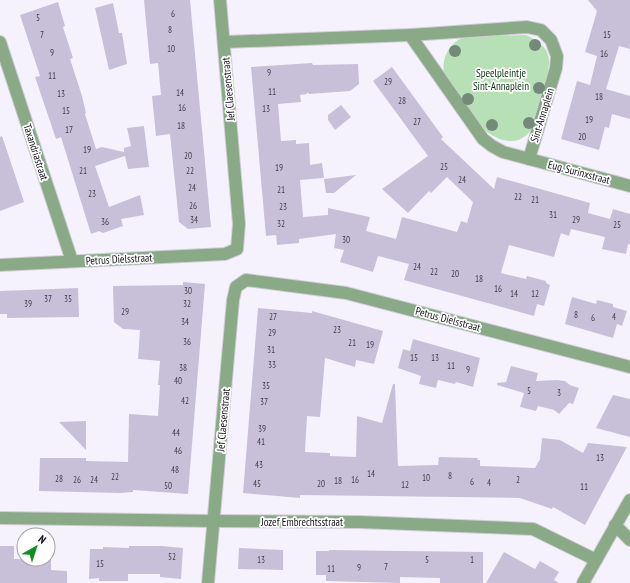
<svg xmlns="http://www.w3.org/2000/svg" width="630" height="583" font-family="'PT Sans Narrow',sans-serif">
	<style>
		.green { fill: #b8e0b6 }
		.building { fill: #c8c0d9 }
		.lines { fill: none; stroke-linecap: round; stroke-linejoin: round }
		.street-casing { stroke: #d2ced9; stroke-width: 14 }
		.street { stroke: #89a987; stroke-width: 12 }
		.tree { fill: #738a78 }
		.labels { text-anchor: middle; stroke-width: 3.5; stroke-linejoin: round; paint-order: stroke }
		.number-label { font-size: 9px; fill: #403c49 }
		.park-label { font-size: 11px; fill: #07350b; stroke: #fff }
		.street-label { font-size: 11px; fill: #131019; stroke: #fff }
	</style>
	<rect width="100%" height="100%" fill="#f6f2fd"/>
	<!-- green -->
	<path class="green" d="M526,35C555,48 551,62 544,88C540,101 537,114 533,127C520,149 498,142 482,128L444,74C441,58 450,40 467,37C473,35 480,36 486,36C499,36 513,35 526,35Z"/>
	<!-- building -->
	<g class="building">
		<path d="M144,0H190L211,227L188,229L179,222L170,134L156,136L152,96L161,95L158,63L150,64Z"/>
		<path d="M588,0H630V49L619,46L606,89L630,96V119L612,114L609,128L605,127L599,150L561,139L577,81L590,85L597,56L585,52L597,11Z"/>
		<path d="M58,2L65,26L63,27L73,58L70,59L82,96L86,113L85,114L96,149L102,147L124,152V148L131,146L127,128L144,126L149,167L128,169L125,156L95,166L109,207L140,195L144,215L121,219L123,226L103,233L99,231L91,234L61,137L56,139L35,77L40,76L20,15Z"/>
		<path d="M113,3L119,33H122L127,64L109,70L95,8Z"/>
		<path d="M312,63L313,65L358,64L359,84L350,91L309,94L307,92V94L300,95L301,102L278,104L281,141L296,140V144L309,143L310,165L322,163L324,178L300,180L303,217L328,215V208L370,217L366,231L396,239L402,217L457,232L461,221L467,223L473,202L447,177L431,193L429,191L408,213L382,189L428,156L373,81L392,67L443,137L441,139L494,189L497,177L590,203L588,213L610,219L613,209L630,214V245L628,244L626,254L602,249L605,237L571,229L569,236L561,233L554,257L509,245L501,273L526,279L527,276L546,281V283L550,285L544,306L537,304L534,316L404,280L409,264L378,256L373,272L340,262L344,250L334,248L336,234L299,239V243L277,245L276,235L266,236L251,67Z"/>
		<path d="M341,105L351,117L335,130L328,120V115Z"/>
		<path d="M2,136L24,202L0,211V137Z"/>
		<path d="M356,175L334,193H326L324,179Z"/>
		<path d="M183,282L205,284L188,494L133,490V492L120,493L39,491L40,458H86V461L128,462L129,414L158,416L160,385H158L160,361L138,359L140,330L123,329L114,322L113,286L183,285Z"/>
		<path d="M78,288L79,317L7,318V314H0V291Z"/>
		<path d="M572,297L596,304L597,300L613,304V307L627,311L622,326L617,324L613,338L565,324Z"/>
		<path d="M258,308L312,313V311L383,331L374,364L356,360L355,367L325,358L320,417L307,416L305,452L330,453V456L356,457L357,416L382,423L393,384H395L398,466L438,465L439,457L478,458L477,460H480V466L535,468L540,459L542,438L560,440L583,453L588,443L627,447L585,525L553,507L552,509L520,498L300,495V498L243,493Z"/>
		<path d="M413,339L480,358L473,387L456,382L455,384L438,380L436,388L419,384L421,376L398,368L403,349L410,351Z"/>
		<path d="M511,366L538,373L536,381L557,380L565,381L570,385L579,388L573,404L569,403L559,414L554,410L538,406L536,411L520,407L524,393L497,385V383L506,382Z"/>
		<path d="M613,395L630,399V437L596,428Z"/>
		<path d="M86,421V450L59,422Z"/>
		<path d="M0,546H14V559H51V570L67,571V583H0Z"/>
		<path d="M129,546H162L183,548L181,579L160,577V574H128V581H99V578L89,579L90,549H103V547L129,548Z"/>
		<path d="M239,548L283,550V570L238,569Z"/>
		<path d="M329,550L483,552V583H440V578L400,577V583L326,581V575H316V551H329Z"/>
		<path d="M504,552L535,569L540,561L559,572L554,580L559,583H486Z"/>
	</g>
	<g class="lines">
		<defs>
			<g id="street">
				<path d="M410,35L483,139L492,146L503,152L630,186"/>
				<path d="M0,42L72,261"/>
				<path d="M225,42L410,35L527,27L541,30L551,40L557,56L556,68L529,159"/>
				<path d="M0,265L225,254L237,249L239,224L220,0"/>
				<path d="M0,518L214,521L359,522L533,529L596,560"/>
				<path d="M615,525L630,540"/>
				<path d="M208,583L233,300L236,287L246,280L346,293L630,367"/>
				<path d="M583,583L630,500"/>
			</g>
		</defs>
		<!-- street casing -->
		<use href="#street" class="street-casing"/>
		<!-- street -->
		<use href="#street" class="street"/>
	</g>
	<!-- trees -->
	<g class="tree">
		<circle cx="535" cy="45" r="6"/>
		<circle cx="455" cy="51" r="6"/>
		<circle cx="539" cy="88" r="6"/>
		<circle cx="468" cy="99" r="6"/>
		<circle cx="529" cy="123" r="6"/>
		<circle cx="492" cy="125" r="6"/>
	</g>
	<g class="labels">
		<!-- number labels -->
		<g class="number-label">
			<text x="173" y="17">6</text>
			<text x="38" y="21">5</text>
			<text x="170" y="33">8</text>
			<text x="42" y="38">7</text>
			<text x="607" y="38">15</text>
			<text x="171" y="52">10</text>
			<text x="52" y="56">9</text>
			<text x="604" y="57">16</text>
			<text x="269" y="76">9</text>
			<text x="52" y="79">11</text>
			<text x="388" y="85">29</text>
			<text x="272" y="95">11</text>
			<text x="180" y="96">14</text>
			<text x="61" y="97">13</text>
			<text x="599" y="100">18</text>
			<text x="402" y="104">28</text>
			<text x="182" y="111">16</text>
			<text x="266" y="112">13</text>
			<text x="66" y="114">15</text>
			<text x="589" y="123">19</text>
			<text x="417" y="125">27</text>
			<text x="181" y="129">18</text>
			<text x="69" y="133">17</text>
			<text x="582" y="140">20</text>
			<text x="87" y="153">19</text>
			<text x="188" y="159">20</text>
			<text x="444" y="170">25</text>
			<text x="279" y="171">19</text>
			<text x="83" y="174">21</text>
			<text x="190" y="174">22</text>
			<text x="462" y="183">24</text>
			<text x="192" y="191">24</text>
			<text x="281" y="193">21</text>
			<text x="92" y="197">23</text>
			<text x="518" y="200">22</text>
			<text x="535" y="203">21</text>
			<text x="193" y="209">26</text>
			<text x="283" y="210">23</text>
			<text x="553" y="218">31</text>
			<text x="194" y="223">34</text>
			<text x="576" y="223">29</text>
			<text x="105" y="225">36</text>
			<text x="281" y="227">32</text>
			<text x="617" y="228">25</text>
			<text x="346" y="243">30</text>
			<text x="417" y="270">24</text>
			<text x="434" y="275">22</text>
			<text x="455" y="277">20</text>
			<text x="479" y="282">18</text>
			<text x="498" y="292">16</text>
			<text x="188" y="294">30</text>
			<text x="514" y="297">14</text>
			<text x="535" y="297">12</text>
			<text x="48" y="302">37</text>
			<text x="68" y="302">35</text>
			<text x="28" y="307">39</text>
			<text x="187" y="307">32</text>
			<text x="125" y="315">29</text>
			<text x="576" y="318">8</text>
			<text x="273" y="320">27</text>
			<text x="614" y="320">4</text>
			<text x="593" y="321">6</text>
			<text x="185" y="325">34</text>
			<text x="337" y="333">23</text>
			<text x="272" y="336">29</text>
			<text x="187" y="345">36</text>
			<text x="352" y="346">21</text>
			<text x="370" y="348">19</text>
			<text x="271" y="353">31</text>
			<text x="414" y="361">15</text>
			<text x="435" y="361">13</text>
			<text x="272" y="368">33</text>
			<text x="451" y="369">11</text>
			<text x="183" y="371">38</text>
			<text x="468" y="373">9</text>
			<text x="178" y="384">40</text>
			<text x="266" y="389">35</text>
			<text x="529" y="394">5</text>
			<text x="559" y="396">3</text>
			<text x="185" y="404">42</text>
			<text x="264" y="405">37</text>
			<text x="262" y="432">39</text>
			<text x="176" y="436">44</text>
			<text x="261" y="445">41</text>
			<text x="178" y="454">46</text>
			<text x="600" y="461">13</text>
			<text x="259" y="468">43</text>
			<text x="175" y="473">48</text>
			<text x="371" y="477">14</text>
			<text x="450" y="479">8</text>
			<text x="115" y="480">22</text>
			<text x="426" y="481">10</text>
			<text x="59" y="482">28</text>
			<text x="77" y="483">26</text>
			<text x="94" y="483">24</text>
			<text x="355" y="483">16</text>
			<text x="518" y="483">2</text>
			<text x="338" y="484">18</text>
			<text x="472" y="485">6</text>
			<text x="489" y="486">4</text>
			<text x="257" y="487">45</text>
			<text x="321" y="487">20</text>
			<text x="405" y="488">12</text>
			<text x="168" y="489">50</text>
			<text x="584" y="490">11</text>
			<text x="172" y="560">52</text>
			<text x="261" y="563">13</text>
			<text x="427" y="563">5</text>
			<text x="472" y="563">1</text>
			<text x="100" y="567">15</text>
			<text x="386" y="570">7</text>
			<text x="359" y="571">9</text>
			<text x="331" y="572">11</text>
		</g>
		<!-- park labels -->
		<g class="park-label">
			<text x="501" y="77">Speelpleintje<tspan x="501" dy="13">Sint-Annaplein</tspan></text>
		</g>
		<!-- street labels -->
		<g class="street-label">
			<text transform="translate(228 89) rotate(-95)" y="4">Jef Claesenstraat</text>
			<text transform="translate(542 115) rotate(-73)" y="4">Sint-Annaplein</text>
			<text transform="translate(36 152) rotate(72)" y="4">Taxandriastraat</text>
			<text transform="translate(579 172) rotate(15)" y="4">Eug. Surinxstraat</text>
			<text transform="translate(119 259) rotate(-3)" y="4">Petrus Dielsstraat</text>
			<text transform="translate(448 319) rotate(15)" y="4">Petrus Dielsstraat</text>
			<text transform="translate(223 420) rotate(-85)" y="4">Jef Claesenstraat</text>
			<text x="302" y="526">Jozef Embrechtsstraat</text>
		</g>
	</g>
	<!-- north arrow -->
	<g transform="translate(36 547) rotate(39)"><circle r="19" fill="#ffffff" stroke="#a19fa3"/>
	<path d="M0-3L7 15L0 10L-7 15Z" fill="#119121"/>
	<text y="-6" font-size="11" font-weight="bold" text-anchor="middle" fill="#131019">N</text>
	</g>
</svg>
